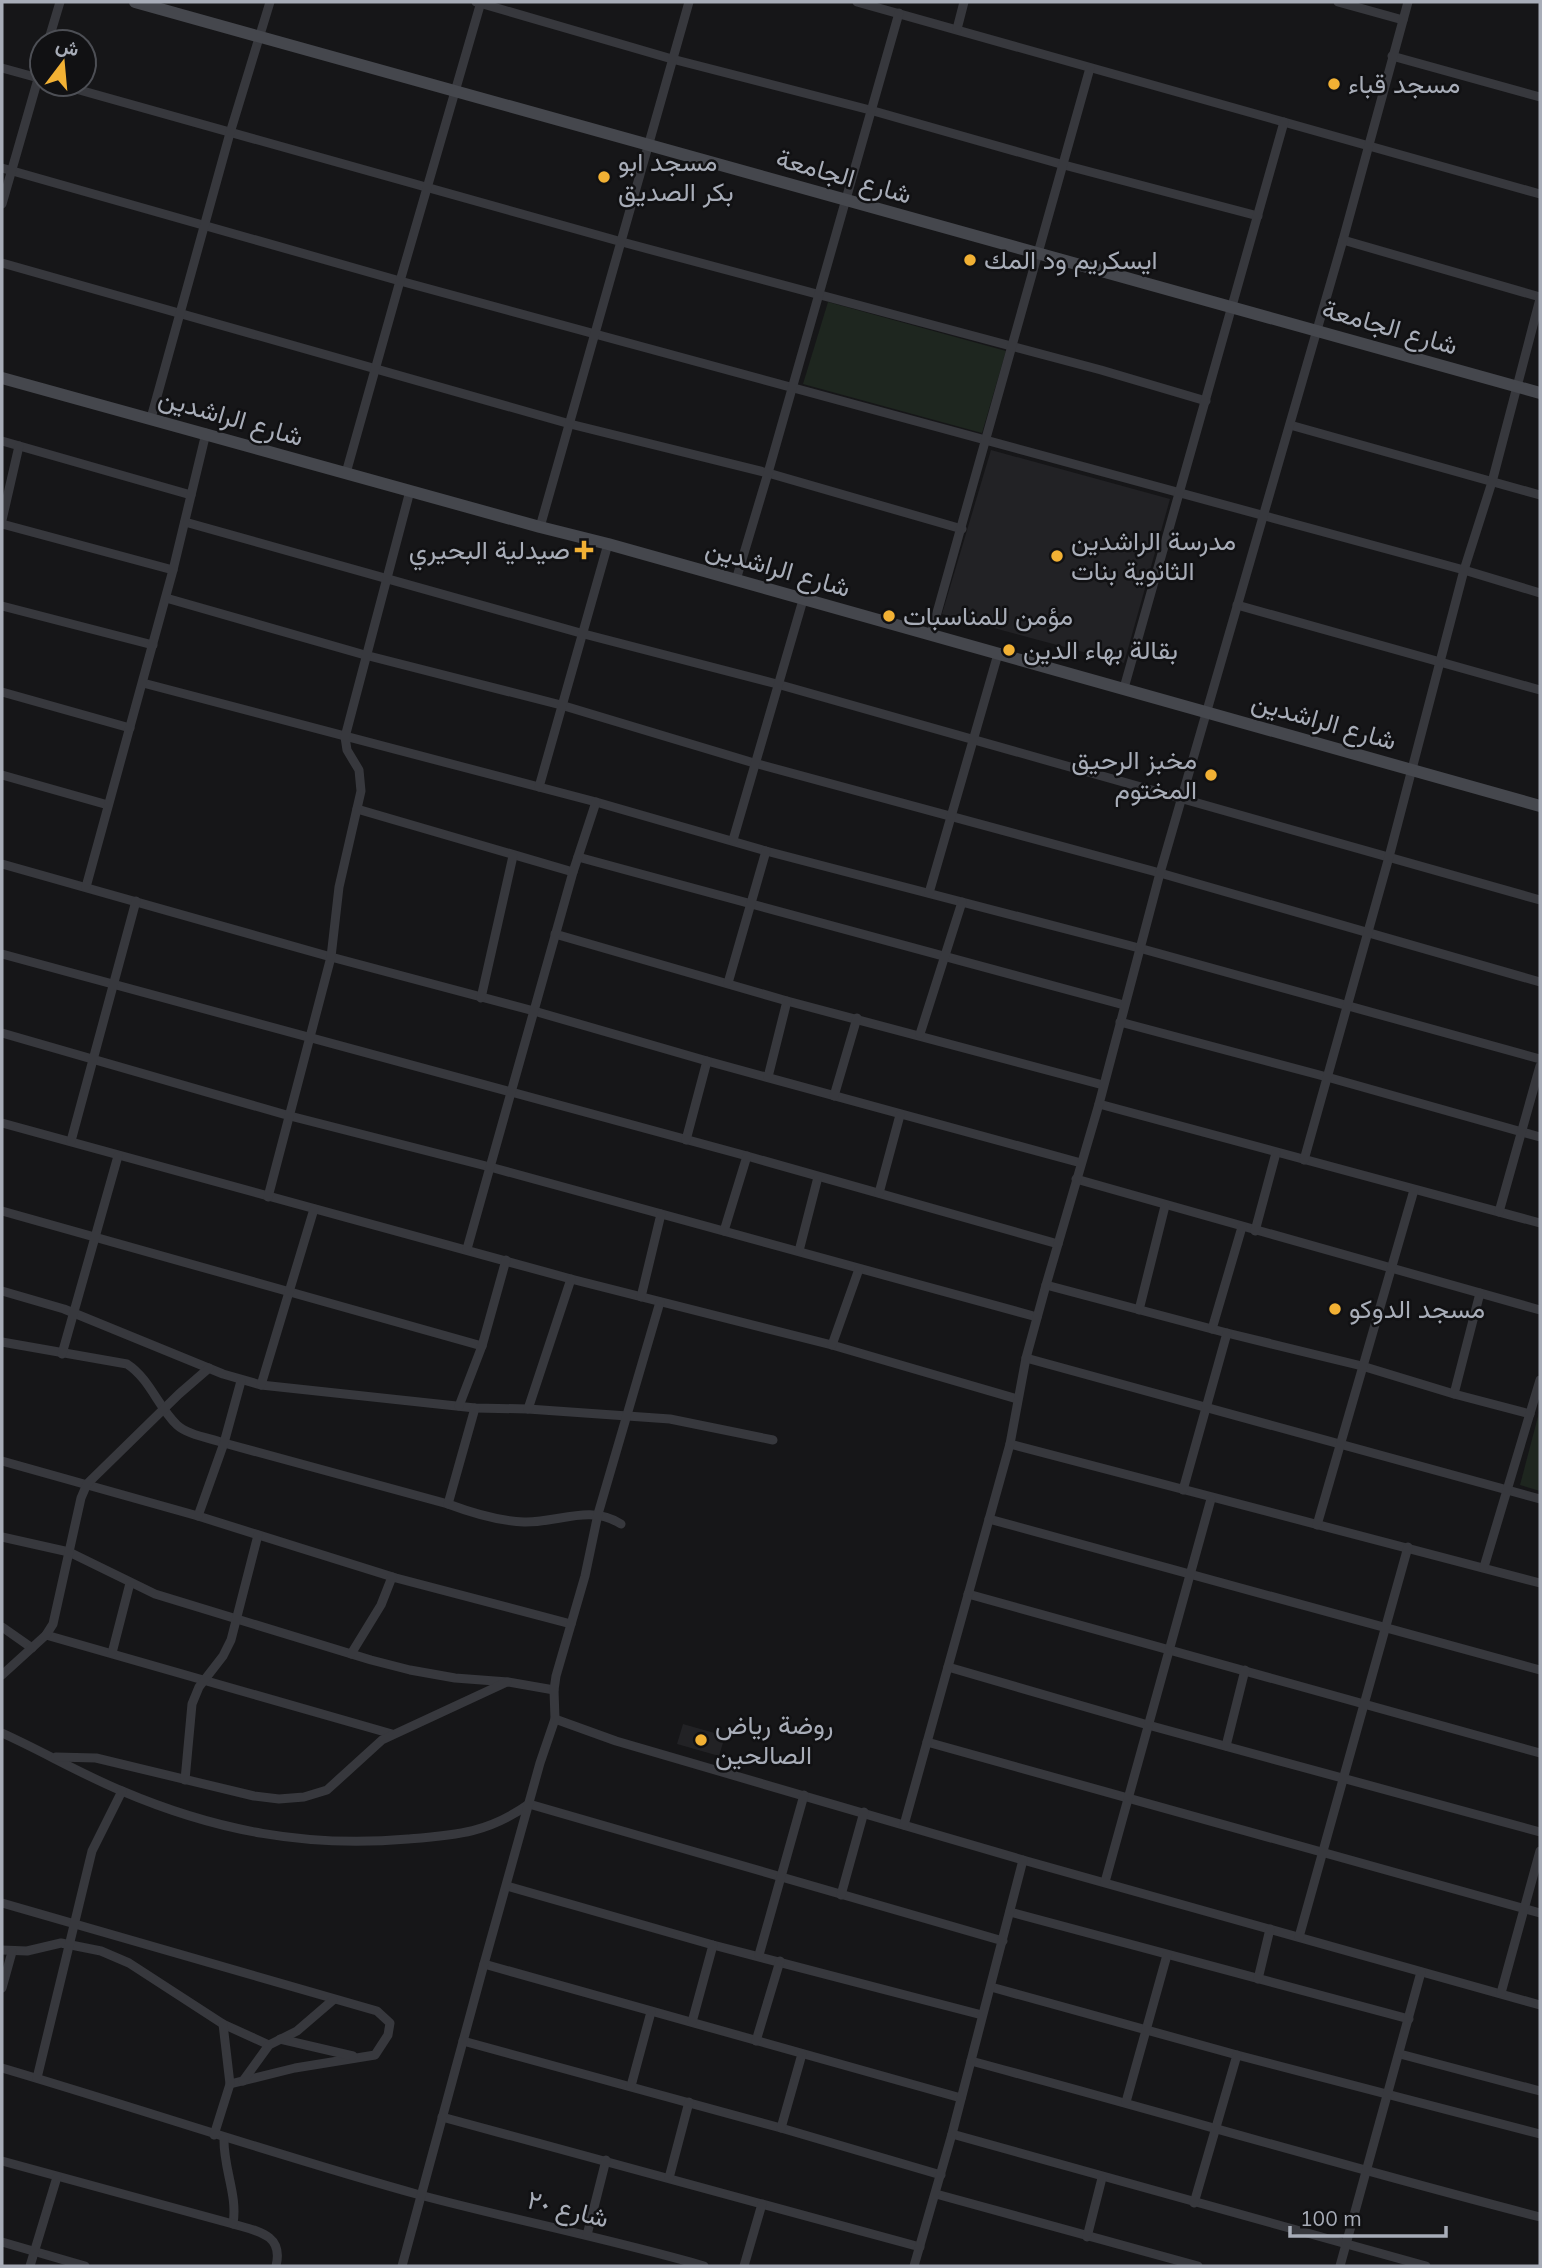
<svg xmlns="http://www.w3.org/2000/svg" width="1542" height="2268" font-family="Mulish,Vazirmatn,sans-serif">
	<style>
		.built { fill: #222225 }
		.green { fill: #1e261f }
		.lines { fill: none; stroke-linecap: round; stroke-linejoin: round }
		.street { stroke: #37383d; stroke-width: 9 }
		.secondary { stroke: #45474d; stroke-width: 12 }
		.poi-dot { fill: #f2b134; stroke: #111113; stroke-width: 2.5 }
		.labels { text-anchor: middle; stroke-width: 5; stroke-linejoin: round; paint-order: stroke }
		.poi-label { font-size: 26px; fill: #a8adb8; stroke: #111113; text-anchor: start }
		.street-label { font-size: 26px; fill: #a8adb8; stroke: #111113 }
	</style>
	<rect width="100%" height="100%" fill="#161618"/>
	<!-- built -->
	<g class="built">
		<path d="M991,450L1170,499L1124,663L942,614Z"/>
		<path d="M683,1724L725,1736L719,1756L677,1744Z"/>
	</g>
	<!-- green -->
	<g class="green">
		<path d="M828,302L1006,351L982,433L803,384Z"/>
		<path d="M1540,1409V1491L1520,1485Z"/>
	</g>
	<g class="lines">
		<!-- street -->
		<g class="street">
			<path d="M476,2L672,59L870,110L1064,165L1258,216"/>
			<path d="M857,2L1540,194"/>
			<path d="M1338,2L1403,20"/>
			<path d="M957,29L964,2"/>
			<path d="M48,42L60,2"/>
			<path d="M1392,56L1540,97"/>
			<path d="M2,68L42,79"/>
			<path d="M58,84L622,242L1101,370L1206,401"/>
			<path d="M2,168L400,281L1464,570L1540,593"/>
			<path d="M2,204L42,65"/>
			<path d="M1343,240L1540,297"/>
			<path d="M2,263L570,424L768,473L962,529"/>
			<path d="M151,418L230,133L270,2"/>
			<path d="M1290,425L1540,495"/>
			<path d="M2,441L191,495"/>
			<path d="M346,473L400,281L481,2"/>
			<path d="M2,520L19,446"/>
			<path d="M185,522L584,634L777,684L1540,900"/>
			<path d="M2,524L173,570"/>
			<path d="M540,527L689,2"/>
			<path d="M736,580L768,473L899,13"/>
			<path d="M166,598L365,655L561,705L754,763L1160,873L1540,982"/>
			<path d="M1237,605L1540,690"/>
			<path d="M2,606L153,645"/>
			<path d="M931,634L1090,68"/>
			<path d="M143,683L596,802L766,851L1139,948L1540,1059"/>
			<path d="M1124,688L1284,122"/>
			<path d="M2,692L130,728"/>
			<path d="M2,775L108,805"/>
			<path d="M539,787L608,544"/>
			<path d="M357,809L573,872"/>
			<path d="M733,840L803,600"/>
			<path d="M578,857L1124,1005"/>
			<path d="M2,864L331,957L534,1011L707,1061L1081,1163"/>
			<path d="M86,887L173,570L206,433"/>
			<path d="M929,893L998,654"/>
			<path d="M555,934L787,1001L1103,1085"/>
			<path d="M2,954L747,1156L1058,1244"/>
			<path d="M728,983L766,851"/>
			<path d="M481,998L513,856"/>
			<path d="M1120,1022L1327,1077L1540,1137"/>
			<path d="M2,1033L290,1116L490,1167L1037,1317"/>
			<path d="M920,1034L962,902"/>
			<path d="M768,1077L787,1001"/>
			<path d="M834,1096L857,1018"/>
			<path d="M1099,1104L1540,1223"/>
			<path d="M2,1123L571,1279L832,1345L1017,1399"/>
			<path d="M686,1140L707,1061"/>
			<path d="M71,1141L136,901"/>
			<path d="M1304,1160L1389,857L1464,570L1492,482L1540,299"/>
			<path d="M1076,1179L1540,1310"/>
			<path d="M879,1193L900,1115"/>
			<path d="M268,1197L331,957L339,887L361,791L359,770L347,750L345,737L410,491"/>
			<path d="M2,1211L482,1346"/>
			<path d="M1499,1212L1540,1066"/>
			<path d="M724,1231L747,1156"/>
			<path d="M1255,1231L1276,1153"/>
			<path d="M467,1249L573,872L596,802"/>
			<path d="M799,1251L818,1177"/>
			<path d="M1046,1285L1227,1333L1362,1366L1454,1394L1530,1414"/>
			<path d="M2,1291L64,1309L223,1374L261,1385L475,1408L528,1409L670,1419L773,1440"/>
			<path d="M641,1297L661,1214"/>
			<path d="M1139,1310L1165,1206"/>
			<path d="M1212,1329L1242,1227"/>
			<path d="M2,1342L127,1364C150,1379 158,1407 177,1425C188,1435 210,1438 224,1443L448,1504"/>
			<path d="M832,1345L859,1269"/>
			<path d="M62,1354L118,1156"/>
			<path d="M1026,1358L1540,1499"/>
			<path d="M241,1381L224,1443L198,1516L396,1578L571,1624"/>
			<path d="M261,1385L314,1209"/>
			<path d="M1454,1394L1480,1293"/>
			<path d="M459,1406L482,1346L506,1260"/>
			<path d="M475,1408L448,1504C472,1513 498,1521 524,1522C559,1523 589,1504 621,1524"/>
			<path d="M528,1409L571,1279"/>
			<path d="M1010,1444L1540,1583"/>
			<path d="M2,1461L198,1516"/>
			<path d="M1183,1490L1227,1333"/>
			<path d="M989,1519L1540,1670"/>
			<path d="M1317,1525L1414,1190"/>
			<path d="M2,1537L69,1552L155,1594L371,1660L410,1670L455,1678L508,1682L554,1690"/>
			<path d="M1484,1567L1540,1380"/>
			<path d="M968,1594L1540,1753"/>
			<path d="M2,1627L32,1648"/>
			<path d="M46,1635L392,1734"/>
			<path d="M112,1653L130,1583"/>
			<path d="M351,1654L381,1605L392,1577"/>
			<path d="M948,1667L1148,1725L1540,1832"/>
			<path d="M2,1675L46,1635L53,1624L81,1498L87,1484L179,1394L209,1368"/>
			<path d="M555,1719L616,1741L1023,1860L1540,2005"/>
			<path d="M2,1733C42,1751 81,1774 122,1791C216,1831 307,1848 408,1839C457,1835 488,1833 529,1804"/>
			<path d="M927,1742L1540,1913"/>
			<path d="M1226,1746L1245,1670"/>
			<path d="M56,1757L96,1758L254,1796L279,1799L304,1797L327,1790L382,1740L507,1682"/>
			<path d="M185,1780L192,1704L199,1687L223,1656L231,1640L258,1535"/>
			<path d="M529,1804L1003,1941"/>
			<path d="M904,1825L1010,1444L1026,1358L1046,1285L1099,1104L1160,873L1343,240L1408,2"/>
			<path d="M1105,1882L1211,1499"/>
			<path d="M507,1886L713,1945L982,2015"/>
			<path d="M841,1895L864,1812"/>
			<path d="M2,1903L377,2011L390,2023L388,2035L375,2055L295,2068L230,2084"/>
			<path d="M1010,1912L1409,2019"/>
			<path d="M1299,1937L1408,1547"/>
			<path d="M2,1950L27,1951L61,1943L101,1951L129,1963L223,2024L269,2045"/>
			<path d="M759,1955L804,1795"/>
			<path d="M484,1964L961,2098"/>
			<path d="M1258,1979L1270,1929"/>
			<path d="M991,1987L1237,2055L1540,2134"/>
			<path d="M2,1988L12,1952"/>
			<path d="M1501,1993L1540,1851"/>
			<path d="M692,2022L713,1945"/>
			<path d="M280,2039L353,2056"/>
			<path d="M463,2041L781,2128L941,2175"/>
			<path d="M756,2041L780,1961"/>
			<path d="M1400,2054L1540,2091"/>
			<path d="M971,2061C1161,2112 1350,2168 1540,2217"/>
			<path d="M2,2068C141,2109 279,2156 420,2195C514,2220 610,2239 704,2266"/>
			<path d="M37,2078L92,1851L122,1791"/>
			<path d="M243,2081L269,2045L297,2031L333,2000"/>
			<path d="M631,2086L651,2012"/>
			<path d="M1126,2102L1167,1955"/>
			<path d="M442,2117L920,2247"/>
			<path d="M781,2128L802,2054"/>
			<path d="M952,2134L1426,2266"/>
			<path d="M214,2135L230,2084L223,2024"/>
			<path d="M224,2138C223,2168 238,2195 233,2224C257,2231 284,2234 276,2266"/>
			<path d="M2,2161L233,2224"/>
			<path d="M669,2178L689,2102"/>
			<path d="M936,2194L1198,2266"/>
			<path d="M1194,2203L1237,2055"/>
			<path d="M587,2235L606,2160"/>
			<path d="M1087,2237L1102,2178"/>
			<path d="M2,2242L85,2266"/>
			<path d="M30,2266L57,2177"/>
			<path d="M402,2266L484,1964L540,1763L555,1719L554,1690L556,1676L585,1576L598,1514L660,1302"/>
			<path d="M744,2266L762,2204"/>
			<path d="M914,2266L952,2134L1023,1860"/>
			<path d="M1340,2266L1421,1972"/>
		</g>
		<!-- secondary -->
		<g class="secondary">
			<path d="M135,2L1540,393"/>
			<path d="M2,378L540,527L608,544L1540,806"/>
		</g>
	</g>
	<!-- markers -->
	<g class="poi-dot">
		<circle cx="1334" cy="84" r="7"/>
		<circle cx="604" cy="177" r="7"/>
		<circle cx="970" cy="260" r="7"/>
		<path d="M580.5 539.5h7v7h7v7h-7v7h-7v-7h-7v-7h7z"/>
		<circle cx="1057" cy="556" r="7"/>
		<circle cx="889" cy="616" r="7"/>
		<circle cx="1009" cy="650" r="7"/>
		<circle cx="1211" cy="775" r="7"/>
		<circle cx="1335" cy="1309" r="7"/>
		<circle cx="701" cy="1740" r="7"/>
	</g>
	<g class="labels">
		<!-- poi labels -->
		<g class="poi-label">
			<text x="1348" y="93">مسجد قباء</text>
			<text x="618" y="171">مسجد ابو<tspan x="618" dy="30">بكر الصديق</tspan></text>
			<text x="984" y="269">ايسكريم ود المك</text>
			<text x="1071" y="550">مدرسة الراشدين<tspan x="1071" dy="30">الثانوية بنات</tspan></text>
			<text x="570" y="559" text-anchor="end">صيدلية البحيري</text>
			<text x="903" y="625">مؤمن للمناسبات</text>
			<text x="1023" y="659">بقالة بهاء الدين</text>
			<text x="1197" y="769" text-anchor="end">مخبز الرحيق<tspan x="1197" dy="30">المختوم</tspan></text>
			<text x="1349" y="1318">مسجد الدوكو</text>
			<text x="715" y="1734">روضة رياض<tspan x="715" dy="30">الصالحين</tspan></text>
		</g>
		<!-- street labels -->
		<g class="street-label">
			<text transform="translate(844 176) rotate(16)" y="9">شارع الجامعة</text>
			<text transform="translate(1390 327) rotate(16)" y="9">شارع الجامعة</text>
			<text transform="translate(231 417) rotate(16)" y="9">شارع الراشدين</text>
			<text transform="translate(778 568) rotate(16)" y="9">شارع الراشدين</text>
			<text transform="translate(1324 721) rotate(16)" y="9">شارع الراشدين</text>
			<text transform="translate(568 2209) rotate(14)" y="9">شارع ٢٠</text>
		</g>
	</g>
	<!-- border -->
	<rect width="1542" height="2268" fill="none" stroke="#a8adb8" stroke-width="7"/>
	<!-- north arrow -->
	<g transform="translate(63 63) rotate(16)"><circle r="33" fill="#111113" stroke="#4d4f55" stroke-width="2"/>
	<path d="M0-5L12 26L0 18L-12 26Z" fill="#f2b134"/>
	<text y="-10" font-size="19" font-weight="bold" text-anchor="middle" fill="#a8adb8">ش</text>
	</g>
	<!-- scale -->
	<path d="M1290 2226v10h156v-10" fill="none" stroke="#a8adb8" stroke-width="3.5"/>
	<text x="1300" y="2226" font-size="21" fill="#a8adb8" stroke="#111113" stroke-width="5" paint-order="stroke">100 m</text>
</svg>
